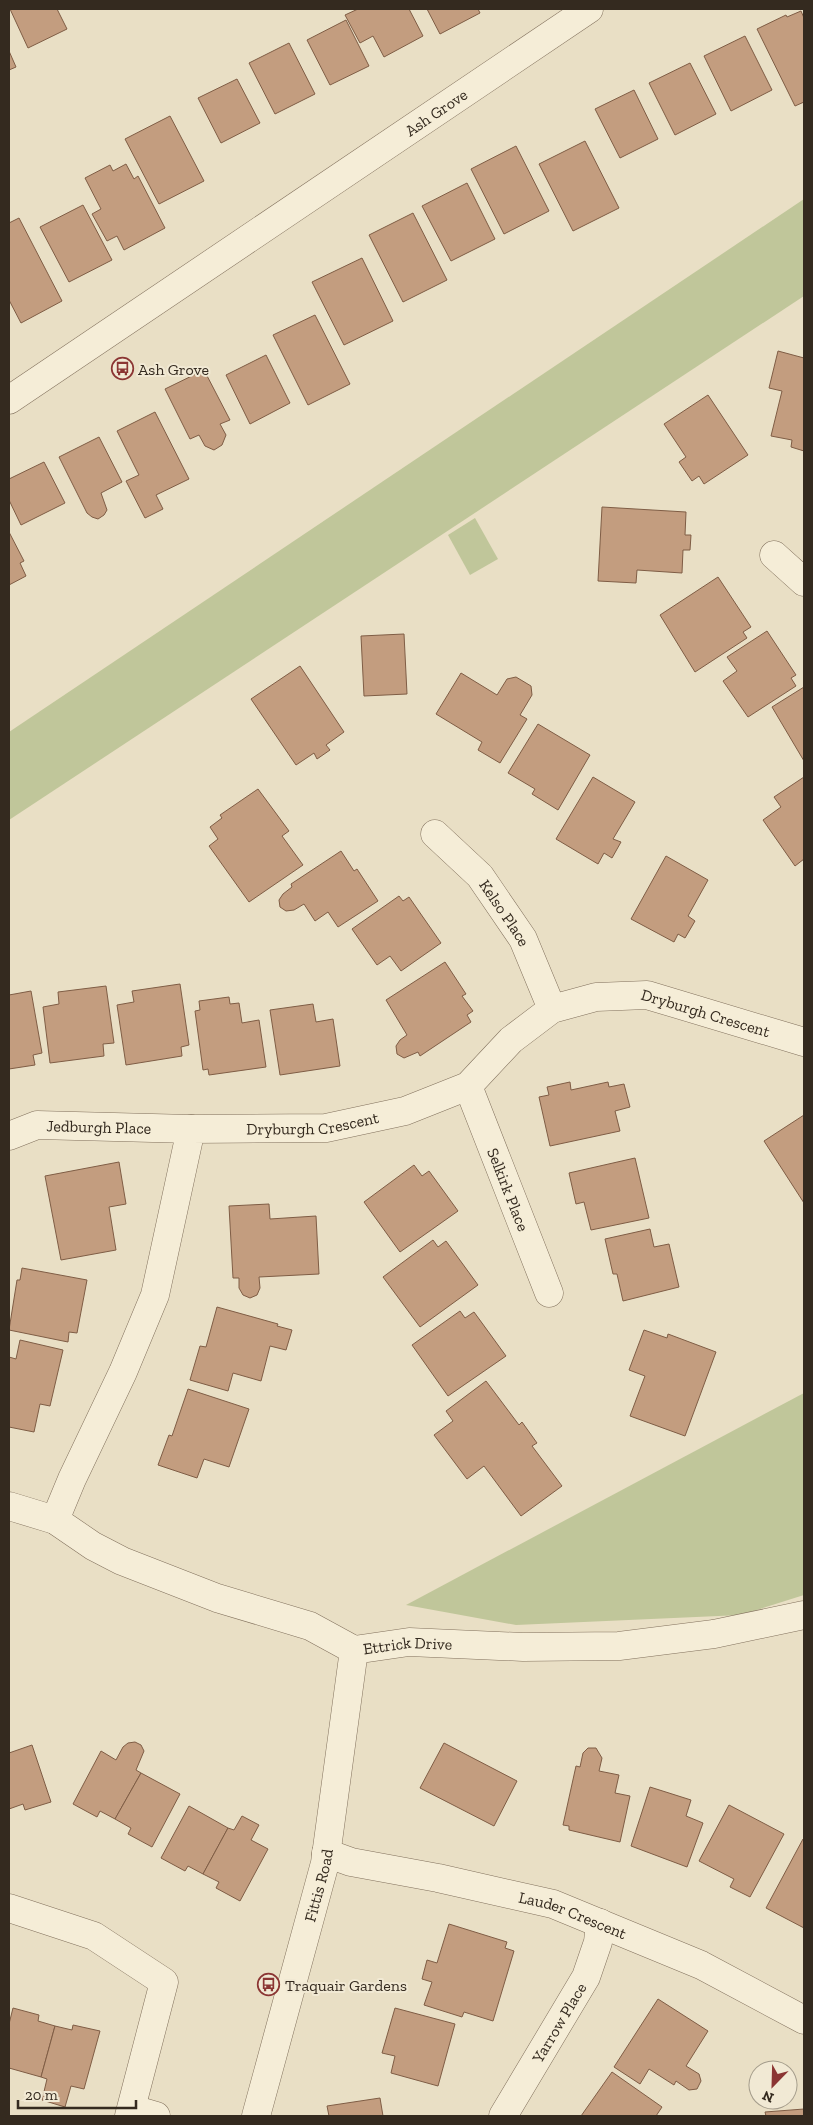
<svg xmlns="http://www.w3.org/2000/svg" width="813" height="2125" font-family="'Zilla Slab',serif">
	<style>
		.green { fill: #c0c69a }
		.building { fill: #c39d7f; stroke: #7f5d45 }
		.lines { fill: none; stroke-linecap: round; stroke-linejoin: round }
		.minor-casing { stroke: #82715d; stroke-width: 29 }
		.minor { stroke: #f5edd7; stroke-width: 28 }
		.labels { text-anchor: middle; stroke-width: 4; stroke-linejoin: round; paint-order: stroke }
		.street-label { font-size: 16px; fill: #342a1f; stroke: #f1e9d4 }
		.poi-label { font-size: 16px; fill: #342a1f; stroke: #f1e9d4; text-anchor: start }
	</style>
	<rect width="100%" height="100%" fill="#e9dfc5"/>
	<!-- green -->
	<g class="green">
		<path d="M804,199V296L9,820V732Z"/>
		<path d="M475,518L498,559L470,575L448,535Z"/>
		<path d="M804,1393V1595L741,1615L516,1625L406,1605Z"/>
	</g>
	<!-- building -->
	<g class="building">
		<path d="M10,9H57L67,29L28,48Z"/>
		<path d="M358,9H409L423,36L384,57L373,36L360,43L345,15Z"/>
		<path d="M427,9H478L480,13L440,34Z"/>
		<path d="M801,11L804,18V102L795,106L757,29L786,15L787,17Z"/>
		<path d="M346,20L369,66L330,85L307,40Z"/>
		<path d="M745,36L772,90L731,111L704,56Z"/>
		<path d="M289,43L315,94L275,114L249,63Z"/>
		<path d="M9,51L16,67L9,70Z"/>
		<path d="M690,63L716,114L675,135L649,83Z"/>
		<path d="M237,79L260,123L221,143L198,98Z"/>
		<path d="M634,90L658,139L620,158L595,109Z"/>
		<path d="M170,116L204,181L159,204L125,139Z"/>
		<path d="M585,141L619,208L573,231L539,164Z"/>
		<path d="M516,146L549,211L504,234L471,169Z"/>
		<path d="M126,164L134,179L138,176L165,228L124,250L117,236L107,241L92,214L101,209L85,178L110,165L113,171Z"/>
		<path d="M467,183L495,239L451,261L422,206Z"/>
		<path d="M83,205L112,260L69,282L40,227Z"/>
		<path d="M413,213L447,280L403,302L369,235Z"/>
		<path d="M19,218L62,301L21,323L9,300V223Z"/>
		<path d="M362,258L393,321L344,345L312,282Z"/>
		<path d="M315,315L350,384L308,405L273,335Z"/>
		<path d="M778,351L804,358V451L791,447L792,440L771,436L782,391L769,388Z"/>
		<path d="M266,355L290,403L250,424L226,375Z"/>
		<path d="M204,370L230,420L220,424L226,435L222,445L214,450L205,446L199,435L190,439L165,389Z"/>
		<path d="M708,395L748,455L704,484L699,476L692,481L679,462L686,457L664,424Z"/>
		<path d="M155,412L189,479L156,495L163,509L145,518L126,481L139,475L117,431Z"/>
		<path d="M99,437L122,482L101,493L107,510L104,515L98,519L92,517L87,513L59,457Z"/>
		<path d="M44,462L65,503L21,525L9,500V479Z"/>
		<path d="M602,507L686,512L685,535H691L690,550H683L682,573L637,570L636,583L598,581Z"/>
		<path d="M9,532L24,561L20,563L26,576L9,585Z"/>
		<path d="M718,577L751,627L743,632L747,638L695,672L660,615Z"/>
		<path d="M767,631L796,675L791,678L796,686L748,717L723,681L737,671L727,657Z"/>
		<path d="M404,634L407,694L364,696L361,636Z"/>
		<path d="M300,666L344,732L326,745L330,750L317,759L314,753L296,765L251,699Z"/>
		<path d="M461,673L497,695L507,679L516,677L531,686L532,695L520,715L527,719L500,763L478,750L482,742L436,714Z"/>
		<path d="M804,687V761L772,707Z"/>
		<path d="M538,724L590,755L558,810L532,794L535,789L508,773Z"/>
		<path d="M593,777L635,802L613,839L621,842L612,858L604,853L598,864L556,839Z"/>
		<path d="M804,777V859L795,866L763,820L781,807L774,797Z"/>
		<path d="M258,789L289,831L282,836L303,865L249,902L209,846L218,839L210,827L222,818L220,815Z"/>
		<path d="M341,851L354,871L357,869L378,901L338,927L328,912L315,921L304,904L294,910L286,911L280,907L279,900L283,894L292,887L291,884Z"/>
		<path d="M666,856L708,880L688,916L695,921L685,938L678,934L674,942L631,919Z"/>
		<path d="M399,896L403,901L409,897L441,943L401,971L390,956L377,965L352,929Z"/>
		<path d="M445,962L466,994L462,996L473,1011L467,1015L471,1022L420,1056L418,1052L404,1058L397,1054L396,1046L400,1040L407,1035L386,1000Z"/>
		<path d="M180,984L189,1045L181,1047L182,1056L126,1065L117,1005L134,1002L132,991Z"/>
		<path d="M106,986L114,1043L103,1044L104,1056L50,1063L43,1007L59,1004L58,992Z"/>
		<path d="M31,991L42,1053L33,1055L35,1065L9,1069V995Z"/>
		<path d="M229,997L230,1004L239,1003L242,1023L259,1020L266,1067L209,1075L208,1069L203,1070L195,1011L200,1010L199,1001Z"/>
		<path d="M313,1004L316,1022L333,1019L340,1066L280,1075L270,1010Z"/>
		<path d="M570,1082L571,1090L608,1082L609,1087L624,1084L630,1107L615,1111L620,1131L550,1146L539,1097L549,1095L547,1087Z"/>
		<path d="M804,1115V1203L764,1141Z"/>
		<path d="M635,1158L649,1218L591,1230L584,1202L576,1204L569,1173Z"/>
		<path d="M119,1162L126,1204L109,1207L116,1250L61,1260L45,1176Z"/>
		<path d="M414,1165L422,1176L429,1171L458,1211L400,1252L364,1202Z"/>
		<path d="M269,1204L270,1219L316,1216L319,1274L259,1277L260,1288L257,1295L250,1298L243,1295L239,1288V1278H233L229,1206Z"/>
		<path d="M650,1229L654,1247L669,1244L679,1287L623,1301L617,1274H613L605,1239Z"/>
		<path d="M433,1240L438,1247L446,1241L478,1285L420,1327L383,1277Z"/>
		<path d="M22,1268L87,1280L77,1333L69,1332L68,1342L9,1330L17,1280H20Z"/>
		<path d="M217,1307L278,1324L277,1326L292,1330L286,1350L270,1346L261,1381L233,1373L228,1391L190,1380L200,1346L206,1347Z"/>
		<path d="M460,1311L465,1318L474,1312L506,1356L448,1396L412,1345Z"/>
		<path d="M644,1330L667,1338L668,1334L716,1352L685,1436L630,1416L645,1376L629,1370Z"/>
		<path d="M20,1340L63,1350L50,1406L40,1404L34,1432L9,1427V1357L16,1359Z"/>
		<path d="M486,1381L519,1425L522,1422L537,1443L532,1446L562,1486L521,1516L484,1466L467,1479L434,1435L453,1421L446,1411Z"/>
		<path d="M188,1389L249,1409L229,1467L204,1459L197,1478L158,1465L169,1435L172,1436Z"/>
		<path d="M135,1742L141,1745L144,1751L136,1770L141,1773L115,1819L100,1811L97,1817L73,1804L101,1751L116,1760L123,1747L128,1743Z"/>
		<path d="M444,1743L517,1781L494,1826L420,1788Z"/>
		<path d="M32,1745L51,1802L25,1810L23,1804L9,1809V1753Z"/>
		<path d="M588,1748H596L602,1758L599,1771L619,1775L615,1793L630,1796L620,1842L569,1830V1826L563,1825L576,1766L580,1767L583,1753Z"/>
		<path d="M141,1773L180,1794L152,1847L128,1834L131,1828L115,1819Z"/>
		<path d="M650,1787L691,1800L686,1816L703,1823L687,1867L631,1846Z"/>
		<path d="M729,1805L784,1834L750,1897L730,1887L734,1879L699,1861Z"/>
		<path d="M189,1806L228,1828L203,1874L188,1866L185,1871L161,1858Z"/>
		<path d="M242,1816L259,1825L251,1840L268,1849L240,1901L216,1888L219,1882L203,1874L228,1828L234,1830Z"/>
		<path d="M803,1839H804V1928L766,1908Z"/>
		<path d="M449,1924L507,1942L505,1948L514,1951L493,2021L464,2012L462,2017L424,2005L432,1982L422,1979L427,1960L437,1963Z"/>
		<path d="M658,1999L708,2031L686,2066L699,2074L701,2081L697,2089L689,2090L676,2081L674,2085L649,2069L640,2084L614,2067Z"/>
		<path d="M13,2008L39,2015L38,2021L55,2026L41,2077L9,2068V2024Z"/>
		<path d="M395,2008L455,2024L438,2086L391,2073L395,2056L382,2053Z"/>
		<path d="M73,2025L100,2031L84,2089L71,2086L65,2107L42,2100L47,2079L41,2077L55,2026L72,2030Z"/>
		<path d="M612,2072L662,2107L656,2116H581Z"/>
		<path d="M380,2098L383,2116H329L327,2106Z"/>
		<path d="M804,2109V2116H766L765,2112Z"/>
	</g>
	<g class="lines">
		<defs>
			<g id="minor">
				<path id="s1" d="M9,400L589,9"/>
				<path d="M774,555L804,582"/>
				<path id="s2" d="M435,834L480,876L523,939L552,1009"/>
				<path id="s3" d="M468,1086L549,1293"/>
				<path id="s4" d="M9,1136L37,1125L191,1129"/>
				<path id="s5" d="M9,1506L55,1520L93,1546L122,1561L217,1598L310,1626L354,1650L409,1642L523,1647L619,1646L714,1634L804,1615"/>
				<path id="s6" d="M55,1520L72,1479L123,1372L155,1295L191,1129L326,1128L405,1111L468,1086L511,1040L552,1009L596,997L647,995L804,1042"/>
				<path id="s7" d="M326,1853L351,1862L438,1878L553,1904L701,1965L804,2020"/>
				<path d="M9,1908L94,1936L164,1982L129,2116"/>
				<path d="M132,2109L156,2116"/>
				<path id="s8" d="M256,2116L325,1863L354,1650"/>
				<path id="s9" d="M503,2116L586,1977L598,1942L600,1923"/>
			</g>
		</defs>
		<!-- minor casing -->
		<use href="#minor" class="minor-casing"/>
		<!-- minor -->
		<use href="#minor" class="minor"/>
	</g>
	<!-- icons -->
	<defs>
		<symbol id="bus-ring" viewBox="-11 -11 22 22"><circle r="9.5" fill="#f1e9d4" stroke="#8b3533" stroke-width="1.5"/><path d="M-5-6H5V4H4V6H2V4H-2V6H-4V4H-5ZM-3.5-4V0h7V-4ZM-3.5 1.2v1.5H-2V1.2ZM2 1.2v1.5H3.5V1.2Z" fill="#8b3533"/></symbol>
	</defs>
	<g fill-rule="evenodd">
		<use href="#bus-ring" x="110" y="356" width="25" height="25"/>
		<use href="#bus-ring" x="256" y="1972" width="25" height="25"/>
	</g>
	<g class="labels">
		<!-- street labels -->
		<g class="street-label">
			<text dy="6" stroke="none"><textPath href="#s1" startOffset="515">Ash Grove</textPath></text>
			<text dy="6" stroke="none"><textPath href="#s2" startOffset="106">Kelso Place</textPath></text>
			<text dy="6" stroke="none"><textPath href="#s6" startOffset="972">Dryburgh Crescent</textPath></text>
			<text dy="6" stroke="none"><textPath href="#s6" startOffset="538">Dryburgh Crescent</textPath></text>
			<text dy="6" stroke="none"><textPath href="#s4" startOffset="92">Jedburgh Place</textPath></text>
			<text dy="6" stroke="none"><textPath href="#s3" startOffset="111">Selkirk Place</textPath></text>
			<text dy="6" stroke="none"><textPath href="#s5" startOffset="430">Ettrick Drive</textPath></text>
			<text dy="6" stroke="none"><textPath href="#s8" startOffset="239">Fittis Road</textPath></text>
			<text dy="6" stroke="none"><textPath href="#s7" startOffset="255">Lauder Crescent</textPath></text>
			<text dy="6" stroke="none"><textPath href="#s9" startOffset="109">Yarrow Place</textPath></text>
		</g>
		<!-- poi labels -->
		<g class="poi-label">
			<text x="138" y="375">Ash Grove</text>
			<text x="285" y="1991">Traquair Gardens</text>
		</g>
	</g>
	<!-- border -->
	<rect width="813" height="2125" fill="none" stroke="#342a1f" stroke-width="20"/>
	<!-- north arrow -->
	<g transform="translate(773 2085) rotate(203)"><circle r="24" fill="#f1e9d4" stroke="#a59d8c"/>
	<path d="M0-4L9 19L0 12L-9 19Z" fill="#8b3533"/>
	<text y="-8" font-size="14" font-weight="bold" text-anchor="middle" fill="#342a1f">N</text>
	</g>
	<!-- scale -->
	<path d="M18 2100v8h118v-8" fill="none" stroke="#342a1f" stroke-width="2.5"/>
	<text x="25" y="2100" font-size="15" fill="#342a1f" stroke="#f1e9d4" stroke-width="4" paint-order="stroke">20 m</text>
</svg>
